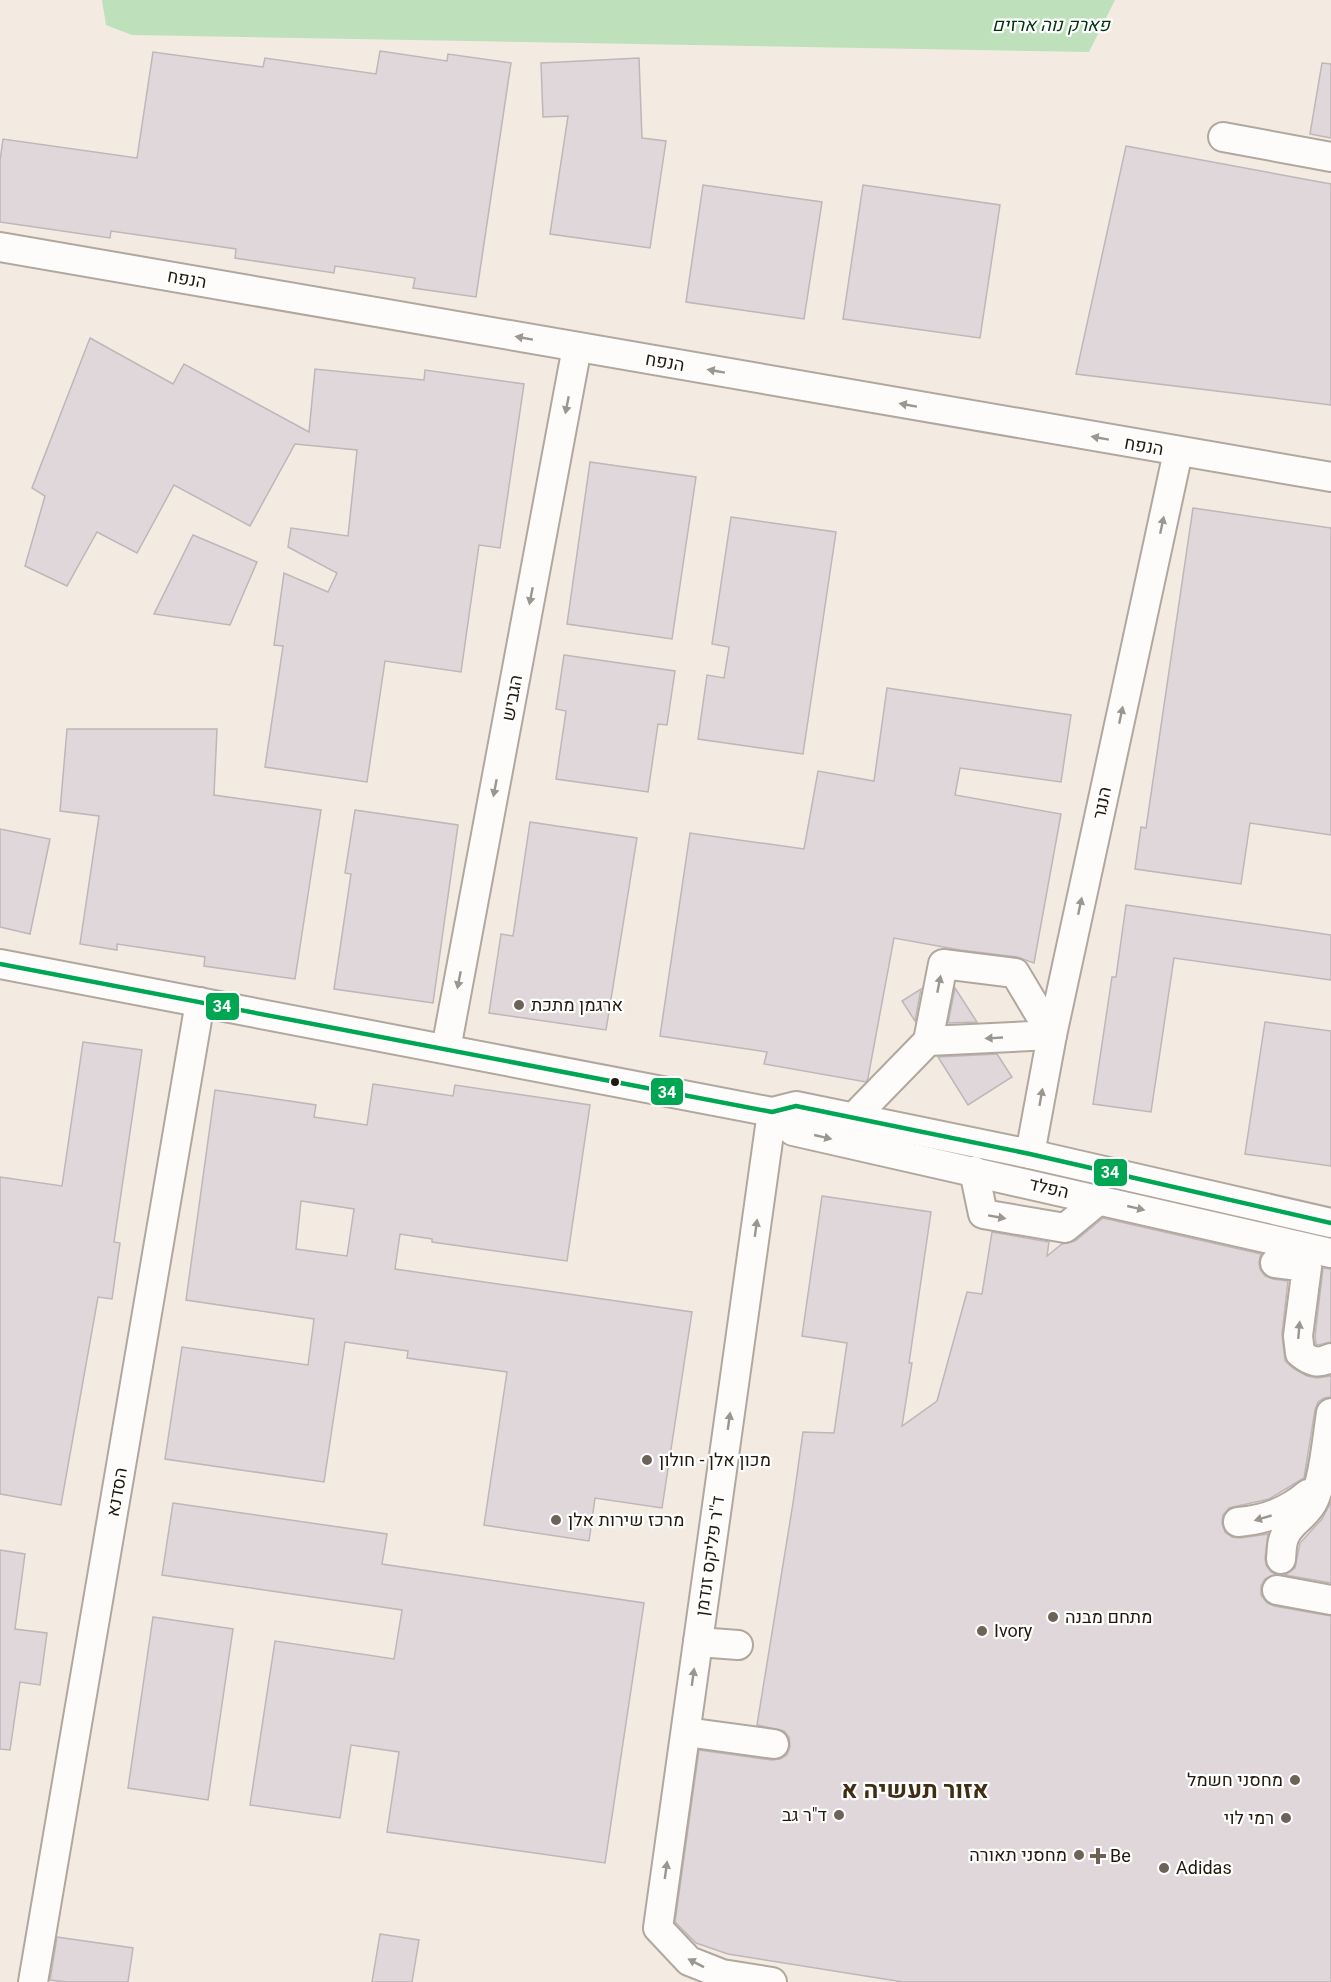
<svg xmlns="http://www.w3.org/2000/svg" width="1331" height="1982" font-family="Georgia,Heebo,serif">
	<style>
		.green { fill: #bee1bc }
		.building { fill: #dfd7d9; stroke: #beb6b8; stroke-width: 1.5; fill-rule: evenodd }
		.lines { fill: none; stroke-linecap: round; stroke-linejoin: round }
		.minor-casing { stroke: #b0a89f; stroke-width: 32 }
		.minor { stroke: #fdfcfb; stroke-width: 28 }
		.bus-1-casing { stroke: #fff; stroke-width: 9 }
		.bus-1 { stroke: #00a651; stroke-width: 4.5 }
		.oneway { fill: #9a9690 }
		.poi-dot { fill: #6b6358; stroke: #fff; stroke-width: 2 }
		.bus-dot { fill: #221a0e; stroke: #fff; stroke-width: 2 }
		.labels { text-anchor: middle; stroke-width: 4.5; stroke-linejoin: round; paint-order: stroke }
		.park-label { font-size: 18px; font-style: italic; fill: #00340f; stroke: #fff }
		.street-label { font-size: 18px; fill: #221a0e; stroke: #fff }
		.poi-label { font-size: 18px; fill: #221a0e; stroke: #fff; text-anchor: start }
		.district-label { font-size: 24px; font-weight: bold; fill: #412d13; stroke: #fff }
		.line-badge { stroke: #fff; stroke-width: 2 }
		.badge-label { font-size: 16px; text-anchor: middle; font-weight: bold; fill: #fff }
	</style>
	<rect width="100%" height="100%" fill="#f3ebe2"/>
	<!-- green -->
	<path class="green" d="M102,0H1115L1089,52L132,35L106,25Z"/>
	<!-- building -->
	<g class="building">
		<path d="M380,51L447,61L448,54L511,63L476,297L413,288L415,278L335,266L334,273L235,258L236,249L111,231L110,238L0,222V161L3,139L137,158L153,52L263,67L265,58L376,74Z"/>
		<path d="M639,58L642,138L666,141L650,248L550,234L568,116L543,117L541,63Z"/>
		<path d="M1322,63L1331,64V138L1310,134Z"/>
		<path d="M1126,146L1331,184V405L1076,374Z"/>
		<path d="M703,185L822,202L804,319L686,302Z"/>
		<path d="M863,185L1000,205L980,338L843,319Z"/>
		<path d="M90,338L173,384L184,364L309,432L315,369L424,380L425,370L524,384L500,548L479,545L461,672L385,661L367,782L265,767L283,646L274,645L284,573L328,592L337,573L288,547L291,528L348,536L357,450L295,444L250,526L174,485L137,553L97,532L67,586L25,566L45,496L32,488Z"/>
		<path d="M590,462L696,477L672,639L567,624Z"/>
		<path d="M1193,508L1331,528V835L1250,823L1241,884L1135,869L1141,827L1146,828Z"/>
		<path d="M731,517L836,532L803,754L698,739L707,675L724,678L729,647L712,644Z"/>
		<path d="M193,535L257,562L230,625L154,614Z"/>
		<path d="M564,655L675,671L667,725L658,724L648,792L556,779L566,711L556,709Z"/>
		<path d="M887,688L1071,715L1061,782L960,768L955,795L1061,814L1034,963L1017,957L960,950L894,938L868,1078L866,1082L764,1064L767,1052L660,1036L690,833L804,849L818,771L874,781Z"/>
		<path d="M67,729H217L214,795L321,810L295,979L204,966L205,957L117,944V950L80,944L99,816L60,811Z"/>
		<path d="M355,810L458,825L433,1003L334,989L351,874L345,873Z"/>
		<path d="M530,822L637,838L606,1030L489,1013L501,934L513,936Z"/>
		<path d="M0,829L50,839L30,934L0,927Z"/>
		<path d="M1126,905L1331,935V980L1174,958L1151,1112L1093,1104L1112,977H1116Z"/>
		<path d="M955,988L977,1022L948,1023Z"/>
		<path d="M921,989L915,1021L902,1001Z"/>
		<path d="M1265,1022L1331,1031V1166L1245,1154Z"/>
		<path d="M83,1042L142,1050L114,1242L120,1243L112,1299L98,1297L61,1505L0,1494V1177L62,1186Z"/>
		<path d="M997,1054L1012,1077L968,1105L938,1057Z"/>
		<path d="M373,1084L453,1096L455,1085L590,1105L567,1261L432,1242V1239L400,1234L395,1269L692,1312L662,1508L595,1498L589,1541L484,1525L507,1372L407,1358L408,1351L345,1342L324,1482L165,1459L182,1347L308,1365L314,1319L186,1300L215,1090L316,1105L314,1117L367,1125ZM301,1201L354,1209L347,1256L296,1249Z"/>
		<path d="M822,1196L931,1212L909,1363H912L902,1426L937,1401L967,1292L982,1294L992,1232L1049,1242L1047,1256L1062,1244L1075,1241L1103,1218L1261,1254L1259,1262L1260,1269L1265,1276L1273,1279L1288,1281L1282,1334L1285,1361L1294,1369L1307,1376L1317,1378L1331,1376V1397L1324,1398L1318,1402L1315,1410L1304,1478L1269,1499L1229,1508L1223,1515L1222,1523L1225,1532L1232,1537L1240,1538L1268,1534L1265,1558L1266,1565L1271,1572L1276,1574L1265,1579L1261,1586V1595L1267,1603L1274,1606L1331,1616V1982H903L728,1954L696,1943L675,1922L699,1750L772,1760L780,1759L787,1755L790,1747L789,1737L784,1731L757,1725L793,1503L803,1432L834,1433L847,1343L802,1336Z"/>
		<path d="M1323,1268L1331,1269V1342L1318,1345L1316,1344L1315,1336Z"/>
		<path d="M1331,1502V1583L1285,1575L1295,1568L1300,1543L1322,1519Z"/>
		<path d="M173,1503L387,1534L382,1564L644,1603L605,1863L387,1832L399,1752L351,1745L340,1818L250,1805L275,1641L394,1659L402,1610L162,1575Z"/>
		<path d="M0,1550L25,1554L15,1629L47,1633L40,1685L20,1682L10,1750L0,1749Z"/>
		<path d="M153,1617L233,1629L208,1800L128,1788Z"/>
		<path d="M380,1934L419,1940L412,1982H372Z"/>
		<path d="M57,1937L133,1948L128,1982H66L50,1980Z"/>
	</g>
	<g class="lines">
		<defs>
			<g id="minor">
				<path d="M1223,137L1331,157"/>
				<path d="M0,247L1331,477"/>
				<path d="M0,964L772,1112L796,1106L1030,1154L1331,1223"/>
				<path d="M446,1049L577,347"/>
				<path d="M772,1112L793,1131L1331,1253"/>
				<path d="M853,1118L928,1041L1052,1035L1015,973L943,964L928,1041"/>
				<path d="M1030,1154L1052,1035L1178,452"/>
				<path d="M974,1171L983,1214L1065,1228L1099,1200"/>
				<path d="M1275,1263L1307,1267L1298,1336L1300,1353C1311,1362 1318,1364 1331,1358"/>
				<path d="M1238,1522C1265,1520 1287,1512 1308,1494"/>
				<path d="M1281,1559C1282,1550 1281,1540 1287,1532C1294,1520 1308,1514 1314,1500C1324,1477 1327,1438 1331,1413"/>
				<path d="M1277,1590L1331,1600"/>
				<path d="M698,1642L738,1645"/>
				<path d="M686,1732L774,1744"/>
				<path d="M33,1982L200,1002"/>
				<path d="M772,1982L722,1974L689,1961L658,1928L772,1112"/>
			</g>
		</defs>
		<!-- minor casing -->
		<use href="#minor" class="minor-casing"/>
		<!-- minor -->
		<use href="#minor" class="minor"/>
		<defs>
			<path id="bus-1" d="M0,964L772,1112L796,1106L1030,1154L1331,1223"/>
		</defs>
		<!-- bus-1 casing -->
		<use href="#bus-1" class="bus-1-casing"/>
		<!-- bus-1 -->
		<use href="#bus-1" class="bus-1"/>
	</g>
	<!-- one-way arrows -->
	<defs><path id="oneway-solid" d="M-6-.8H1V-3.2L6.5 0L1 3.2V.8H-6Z" transform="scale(1.5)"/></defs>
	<g class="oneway">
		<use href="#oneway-solid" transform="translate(524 338) rotate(-170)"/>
		<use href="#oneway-solid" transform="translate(716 371) rotate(-170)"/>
		<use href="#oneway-solid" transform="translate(567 405) rotate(101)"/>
		<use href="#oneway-solid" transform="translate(908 405) rotate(-170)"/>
		<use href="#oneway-solid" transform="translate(1100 438) rotate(-170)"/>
		<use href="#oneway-solid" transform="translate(1162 525) rotate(-78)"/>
		<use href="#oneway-solid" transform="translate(531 596) rotate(101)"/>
		<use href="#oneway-solid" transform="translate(1121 715) rotate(-78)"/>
		<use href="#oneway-solid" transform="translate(495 788) rotate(101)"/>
		<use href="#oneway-solid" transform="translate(1080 906) rotate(-78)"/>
		<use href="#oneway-solid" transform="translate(459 980) rotate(101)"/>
		<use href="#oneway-solid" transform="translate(939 984) rotate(-79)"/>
		<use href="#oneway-solid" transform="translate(994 1038) rotate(177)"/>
		<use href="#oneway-solid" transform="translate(1041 1097) rotate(-80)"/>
		<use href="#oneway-solid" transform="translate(823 1137) rotate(13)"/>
		<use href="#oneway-solid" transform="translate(1136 1208) rotate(13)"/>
		<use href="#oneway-solid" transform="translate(997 1217) rotate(10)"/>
		<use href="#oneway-solid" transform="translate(756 1228) rotate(-82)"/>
		<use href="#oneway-solid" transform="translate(1299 1330) rotate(-85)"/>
		<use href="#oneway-solid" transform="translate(729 1421) rotate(-82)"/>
		<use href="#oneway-solid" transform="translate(1263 1518) rotate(164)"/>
		<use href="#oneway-solid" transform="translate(693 1677) rotate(-82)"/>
		<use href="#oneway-solid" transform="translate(666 1870) rotate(-82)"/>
		<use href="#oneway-solid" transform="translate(696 1963) rotate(-153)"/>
	</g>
	<!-- markers -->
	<g class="poi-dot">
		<circle cx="519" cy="1005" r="6"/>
		<circle cx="647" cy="1460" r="6"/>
		<circle cx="556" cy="1520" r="6"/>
		<circle cx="1053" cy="1617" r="6"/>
		<circle cx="982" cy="1631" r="6"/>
		<circle cx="1295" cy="1780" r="6"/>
		<circle cx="839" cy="1815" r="6"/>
		<circle cx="1286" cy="1818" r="6"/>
		<circle cx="1079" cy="1855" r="6"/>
		<path d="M1095 1847h6v6h6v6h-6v6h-6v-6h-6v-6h6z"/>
		<circle cx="1164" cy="1868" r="6"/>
	</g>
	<circle class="bus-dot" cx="615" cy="1082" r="5"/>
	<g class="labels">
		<!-- park labels -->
		<g class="park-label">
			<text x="1051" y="31">פארק נוה ארזים</text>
		</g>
		<!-- street labels -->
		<g class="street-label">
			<text transform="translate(187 279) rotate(10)" y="6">הנפח</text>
			<text transform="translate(665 362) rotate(10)" y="6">הנפח</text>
			<text transform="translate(1144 446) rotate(10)" y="6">הנפח</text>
			<text transform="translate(512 698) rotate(-79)" y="6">הגביש</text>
			<text transform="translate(1102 803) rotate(-78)" y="6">הנגר</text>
			<text transform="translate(1049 1188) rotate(13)" y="6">הפלד</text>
			<text transform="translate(117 1492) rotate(-80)" y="6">הסדנא</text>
			<text transform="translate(710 1556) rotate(-82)" y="6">ד''ר פליקס זנדמן</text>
		</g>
		<!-- poi labels -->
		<g class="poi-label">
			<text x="531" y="1011">ארגמן מתכת</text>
			<text x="659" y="1466">מכון אלן - חולון</text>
			<text x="568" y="1526">מרכז שירות אלן</text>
			<text x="1065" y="1623">מתחם מבנה</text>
			<text x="994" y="1637">Ivory</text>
			<text x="1283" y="1786" text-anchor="end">מחסני חשמל</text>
			<text x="827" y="1821" text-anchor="end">ד"ר גב</text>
			<text x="1274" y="1824" text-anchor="end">רמי לוי</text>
			<text x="1067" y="1861" text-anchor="end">מחסני תאורה</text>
			<text x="1110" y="1862">Be</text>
			<text x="1176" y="1874">Adidas</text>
		</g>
		<!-- district labels -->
		<g class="district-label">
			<text x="915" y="1798">אזור תעשיה א</text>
		</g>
	</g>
	<g class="line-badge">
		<rect x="205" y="992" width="35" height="29" rx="6" fill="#00a651"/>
		<rect x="650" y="1077" width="34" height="29" rx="6" fill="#00a651"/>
		<rect x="1093" y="1158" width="35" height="29" rx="6" fill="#00a651"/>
	</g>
	<g class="badge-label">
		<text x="222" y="1012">34</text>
		<text x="667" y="1098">34</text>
		<text x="1110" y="1178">34</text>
	</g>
</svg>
